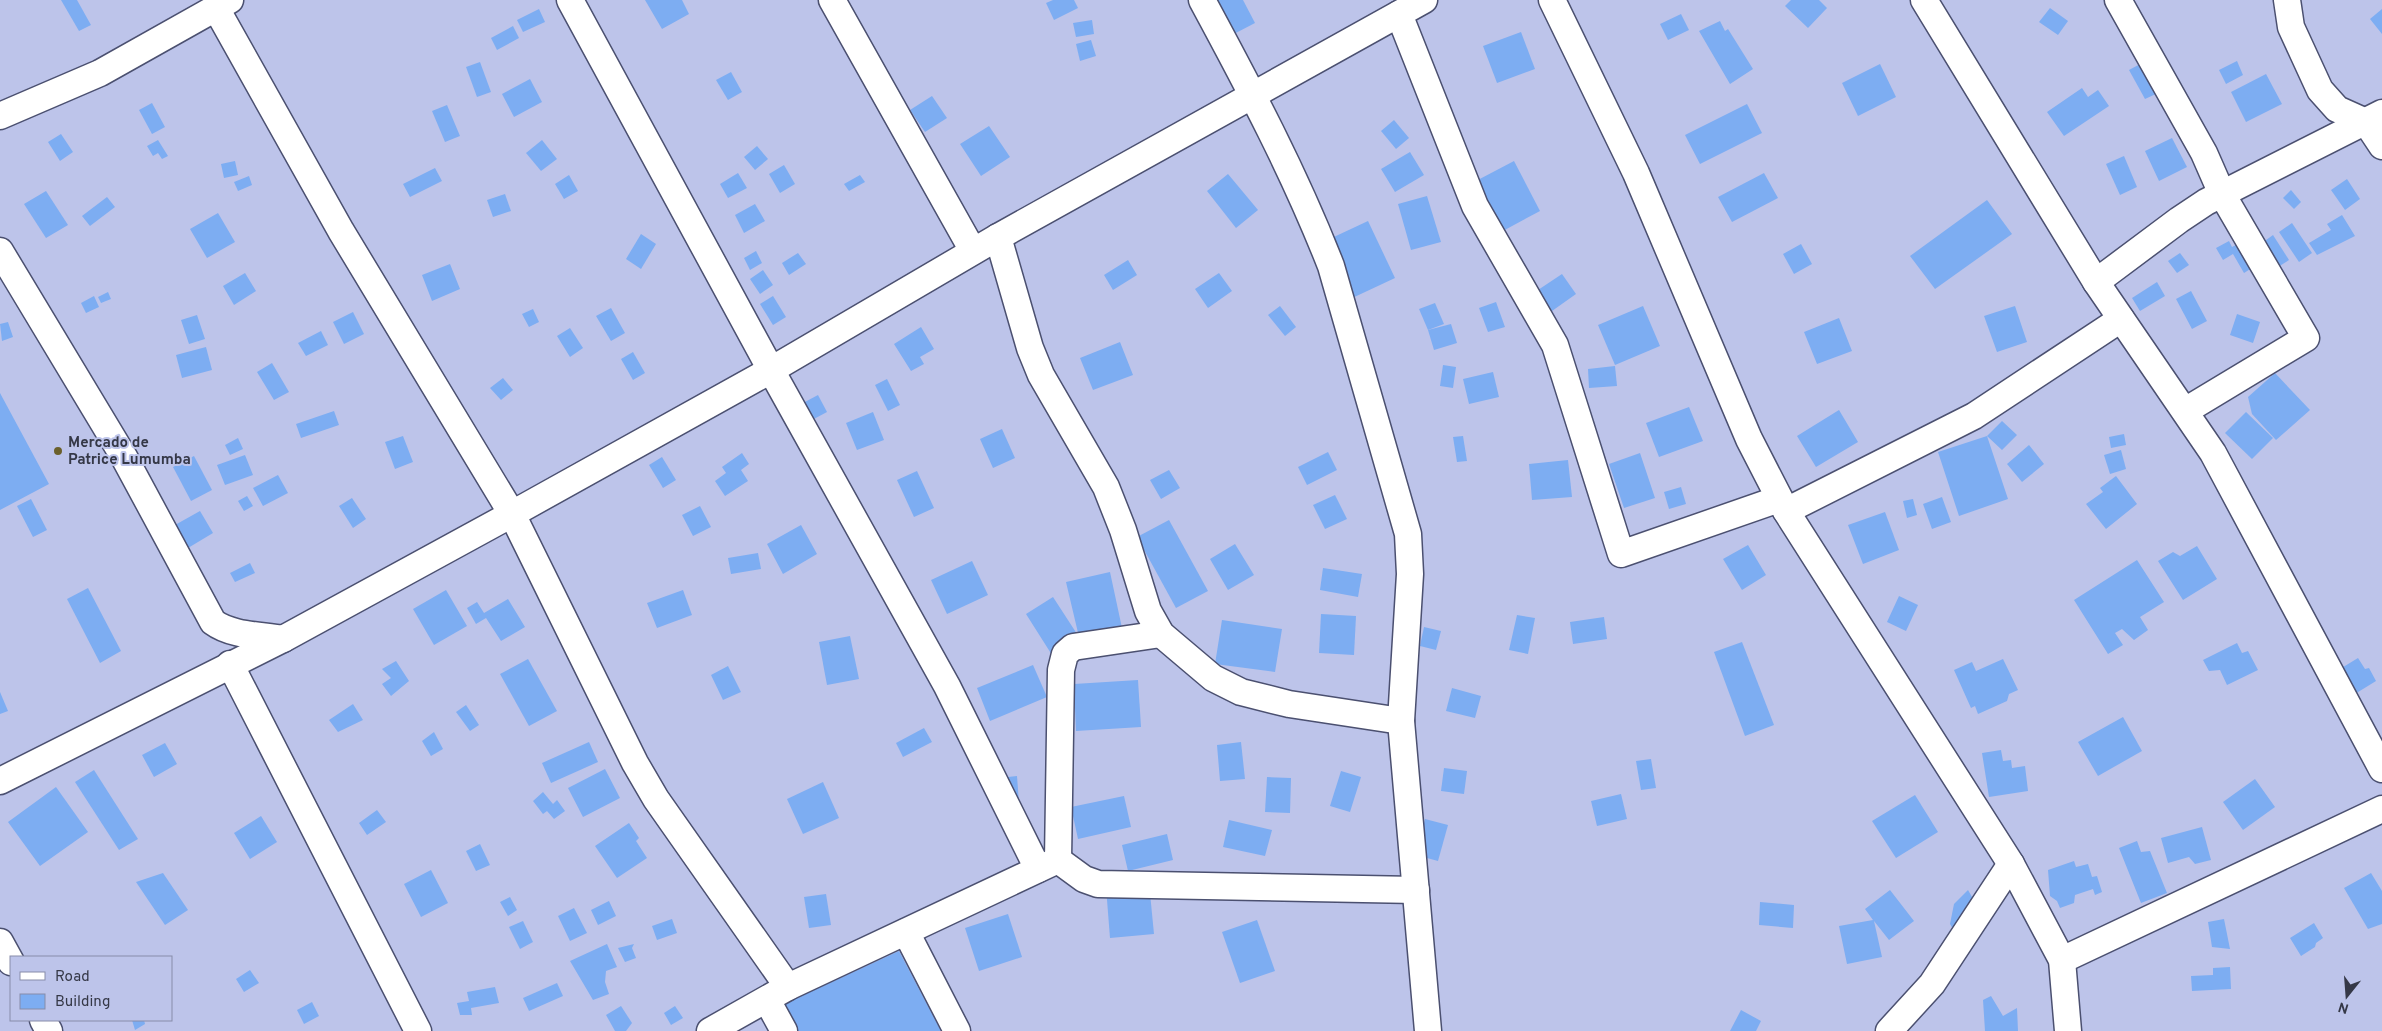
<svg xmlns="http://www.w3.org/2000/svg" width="2382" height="1031" font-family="Overpass,sans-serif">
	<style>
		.building { fill: #7dadf2 }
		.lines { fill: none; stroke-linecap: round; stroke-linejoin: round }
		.minor-casing { stroke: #4b5070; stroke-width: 29 }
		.minor { stroke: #fff; stroke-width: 26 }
		.poi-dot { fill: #6b602c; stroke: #bdc4ea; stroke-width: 2 }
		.labels { text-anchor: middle; stroke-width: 4; stroke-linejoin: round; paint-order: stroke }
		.poi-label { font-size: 15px; font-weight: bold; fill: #353847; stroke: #bdc4ea; text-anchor: start }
	</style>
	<rect width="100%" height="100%" fill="#bdc4ea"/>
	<!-- building -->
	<g class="building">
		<path d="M61,0H77L91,25L79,31Z"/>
		<path d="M645,0H682L689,14L662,29Z"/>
		<path d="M1053,0H1074L1078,8L1054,20L1046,3Z"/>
		<path d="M1207,0H1243L1255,23L1230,36Z"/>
		<path d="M1791,0H1819L1827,8L1808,28L1785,6Z"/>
		<path d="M2050,8L2068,21L2058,35L2039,22Z"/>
		<path d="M539,9L545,22L523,32L517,20Z"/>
		<path d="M2382,9V34L2370,19Z"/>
		<path d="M1681,14L1689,30L1668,40L1660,24Z"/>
		<path d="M1092,20L1094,34L1076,37L1073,23Z"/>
		<path d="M1720,21L1725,31L1728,29L1753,69L1730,84L1699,31Z"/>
		<path d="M513,26L519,38L497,50L491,38Z"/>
		<path d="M1521,32L1535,69L1497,83L1483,46Z"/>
		<path d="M1091,40L1096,56L1080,61L1076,44Z"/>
		<path d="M2237,61L2243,75L2226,84L2219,70Z"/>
		<path d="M480,62L491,92L477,97L466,67Z"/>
		<path d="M2142,63L2158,93L2145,99L2129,70Z"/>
		<path d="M1880,64L1896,97L1858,116L1842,83Z"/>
		<path d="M731,72L742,92L728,100L716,80Z"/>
		<path d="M2266,74L2282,104L2246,122L2231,92Z"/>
		<path d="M530,79L542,102L514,117L502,94Z"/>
		<path d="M2082,88L2088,97L2098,90L2109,106L2064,136L2047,112Z"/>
		<path d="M932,96L947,118L925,132L910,110Z"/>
		<path d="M152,103L165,127L152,134L139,110Z"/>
		<path d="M1747,104L1762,133L1700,164L1685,135Z"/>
		<path d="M447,105L460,136L445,142L432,111Z"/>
		<path d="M1394,120L1409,138L1396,149L1381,131Z"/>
		<path d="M989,126L1010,157L981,176L960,144Z"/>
		<path d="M61,134L73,152L60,161L48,142Z"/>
		<path d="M2172,138L2187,167L2159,181L2145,151Z"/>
		<path d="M158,140L168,156L162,159L158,153L153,156L147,146Z"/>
		<path d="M542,140L557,159L541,171L526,153Z"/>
		<path d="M757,146L768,159L755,170L744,157Z"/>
		<path d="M1410,152L1424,175L1395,192L1381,169Z"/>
		<path d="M2124,156L2137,187L2120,195L2106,164Z"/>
		<path d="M235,161L238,175L224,178L221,164Z"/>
		<path d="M1514,161L1540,211L1501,232L1474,182Z"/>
		<path d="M784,165L795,184L780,193L769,174Z"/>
		<path d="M435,168L442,181L410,197L403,184Z"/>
		<path d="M738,173L747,188L728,198L720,184Z"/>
		<path d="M1764,173L1778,198L1732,222L1718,197Z"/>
		<path d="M1228,174L1258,210L1236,228L1207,191Z"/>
		<path d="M569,175L578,191L564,199L555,184Z"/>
		<path d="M860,175L865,182L849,191L844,184Z"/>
		<path d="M249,176L252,185L238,191L234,182Z"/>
		<path d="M2347,179L2360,199L2345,210L2331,190Z"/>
		<path d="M2291,190L2301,202L2294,209L2283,198Z"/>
		<path d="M46,191L68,225L46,238L24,204Z"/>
		<path d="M505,194L511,211L493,217L487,200Z"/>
		<path d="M1427,196L1441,242L1411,250L1398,204Z"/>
		<path d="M107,197L115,207L90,226L82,216Z"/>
		<path d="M1987,200L2012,234L1935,289L1910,256Z"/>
		<path d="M755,204L765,221L744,233L735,215Z"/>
		<path d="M218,213L235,242L207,258L190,229Z"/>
		<path d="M2342,215L2355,236L2317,255L2309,243L2331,230L2327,224Z"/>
		<path d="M1368,221L1395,278L1348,300L1321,243Z"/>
		<path d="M2292,223L2312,253L2299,262L2279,232Z"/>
		<path d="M641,234L656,244L641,269L626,259Z"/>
		<path d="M2273,235L2289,260L2278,267L2262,243Z"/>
		<path d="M2229,241L2232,247L2242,242L2255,266L2244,273L2233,254L2223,260L2216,248Z"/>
		<path d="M1801,244L1812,264L1794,274L1783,254Z"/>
		<path d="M756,251L762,263L750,270L744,258Z"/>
		<path d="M798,253L806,264L789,275L782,263Z"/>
		<path d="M2180,253L2189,265L2177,273L2168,261Z"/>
		<path d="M1128,260L1137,275L1113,290L1104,275Z"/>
		<path d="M450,264L460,289L432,301L422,275Z"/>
		<path d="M763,270L773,285L760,294L750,279Z"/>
		<path d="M245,273L256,291L234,305L223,286Z"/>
		<path d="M1219,273L1232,291L1208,308L1195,289Z"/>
		<path d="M1562,274L1576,294L1552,311L1538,290Z"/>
		<path d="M2157,282L2165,296L2140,311L2132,298Z"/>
		<path d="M2191,291L2207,321L2192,329L2176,299Z"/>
		<path d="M108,292L111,299L101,303L98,297Z"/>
		<path d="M94,296L99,307L86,313L81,303Z"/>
		<path d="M773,296L786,317L773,325L760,304Z"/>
		<path d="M1496,302L1505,327L1488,332L1479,308Z"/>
		<path d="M1435,303L1444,324L1428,330L1419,309Z"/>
		<path d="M1280,306L1296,327L1285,336L1268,315Z"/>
		<path d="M1643,306L1660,346L1615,365L1598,325Z"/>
		<path d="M2015,306L2027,342L1997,352L1984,316Z"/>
		<path d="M611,308L625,333L611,341L596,316Z"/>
		<path d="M533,309L539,322L529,327L522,314Z"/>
		<path d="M353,312L364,334L344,344L333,322Z"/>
		<path d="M2237,314L2260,322L2253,343L2230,335Z"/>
		<path d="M197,315L205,339L189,344L181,320Z"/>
		<path d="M1839,318L1852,351L1817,364L1804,332Z"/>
		<path d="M8,322L13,337L2,341L0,324Z"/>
		<path d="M1451,324L1457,343L1434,350L1428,330Z"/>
		<path d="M921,327L934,349L920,357L924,364L911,371L894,344Z"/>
		<path d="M570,328L583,348L570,357L557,336Z"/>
		<path d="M321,331L328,345L306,356L298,343Z"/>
		<path d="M1120,342L1133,375L1093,390L1080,358Z"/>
		<path d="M206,347L212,370L182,378L176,355Z"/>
		<path d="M633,352L645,373L633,380L621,359Z"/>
		<path d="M272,363L289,392L274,400L257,372Z"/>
		<path d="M1443,365L1456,367L1453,388L1440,386Z"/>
		<path d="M1615,366L1617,386L1589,388L1588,369Z"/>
		<path d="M1493,372L1499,397L1469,404L1463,379Z"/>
		<path d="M2275,373L2310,410L2276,440L2252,414L2248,397Z"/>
		<path d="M503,378L513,390L501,400L490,388Z"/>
		<path d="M887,379L900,405L888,411L875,385Z"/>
		<path d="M0,393L49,484L0,510Z"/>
		<path d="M818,395L827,412L812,420L803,403Z"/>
		<path d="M1689,407L1703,441L1659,457L1646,423Z"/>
		<path d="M1839,410L1858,442L1816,467L1797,436Z"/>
		<path d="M334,411L339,425L301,438L296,424Z"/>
		<path d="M873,412L884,440L857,450L846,423Z"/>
		<path d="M2246,412L2273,438L2252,459L2225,433Z"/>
		<path d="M2002,421L2017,435L2002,450L1987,436L2008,499L1959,516L1938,452L1987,436Z"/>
		<path d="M1002,429L1015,458L993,468L980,439Z"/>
		<path d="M2124,434L2126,445L2111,448L2109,437Z"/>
		<path d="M403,436L413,462L395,469L385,442Z"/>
		<path d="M1463,436L1467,461L1457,462L1453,437Z"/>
		<path d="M238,438L243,449L230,455L225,445Z"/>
		<path d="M2029,445L2044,464L2022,482L2007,464Z"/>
		<path d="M2121,450L2126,469L2110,474L2104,455Z"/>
		<path d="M1328,452L1337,470L1307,485L1298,467Z"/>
		<path d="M742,453L749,464L741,470L748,481L725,496L715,481L726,473L722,467Z"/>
		<path d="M1640,453L1655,498L1624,508L1609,464Z"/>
		<path d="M245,455L253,475L225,485L217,465Z"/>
		<path d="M194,456L212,490L191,501L173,467Z"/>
		<path d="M662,457L676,480L663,488L649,465Z"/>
		<path d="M1568,460L1572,497L1532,500L1529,464Z"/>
		<path d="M1169,470L1180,488L1161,499L1150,480Z"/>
		<path d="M917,471L934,508L914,517L897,480Z"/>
		<path d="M278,475L288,493L263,506L253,488Z"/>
		<path d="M2116,476L2137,504L2106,529L2086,504L2103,492L2100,488Z"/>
		<path d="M1681,487L1686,504L1669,509L1664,492Z"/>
		<path d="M1335,495L1347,519L1325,529L1313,505Z"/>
		<path d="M247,496L253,506L244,511L238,501Z"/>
		<path d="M1942,497L1951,522L1932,529L1923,504Z"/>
		<path d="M352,498L366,519L353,528L339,506Z"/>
		<path d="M31,499L47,530L33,537L17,506Z"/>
		<path d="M1913,499L1917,515L1907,518L1903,501Z"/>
		<path d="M700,506L711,527L693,536L682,515Z"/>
		<path d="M200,511L213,533L188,548L175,525Z"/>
		<path d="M1885,512L1899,550L1863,564L1848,525Z"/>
		<path d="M1169,520L1208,591L1176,608L1137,537Z"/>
		<path d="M801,525L817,554L783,574L767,544Z"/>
		<path d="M1235,544L1254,575L1228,590L1210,559Z"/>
		<path d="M1748,545L1766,575L1742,590L1723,559Z"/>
		<path d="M2197,546L2217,579L2183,600L2158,561L2173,552L2180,556Z"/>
		<path d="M758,553L761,569L731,574L728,558Z"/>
		<path d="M2137,560L2164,602L2140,617L2148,630L2134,640L2122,629L2115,633L2123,645L2108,654L2074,600Z"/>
		<path d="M972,561L988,595L947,614L931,580Z"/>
		<path d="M250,563L255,573L235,582L230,573Z"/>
		<path d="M1323,568L1362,574L1358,597L1320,590Z"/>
		<path d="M1110,572L1122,628L1052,655L1026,614L1053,597L1079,637L1066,582Z"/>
		<path d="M88,588L121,651L100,663L67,599Z"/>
		<path d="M446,590L467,626L434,645L413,609Z"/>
		<path d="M683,590L692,615L657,628L647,603Z"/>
		<path d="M1899,596L1918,605L1906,631L1887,622Z"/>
		<path d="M508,599L525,627L501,641L486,618L476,624L467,608L477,602L484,613Z"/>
		<path d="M1321,614L1356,616L1354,655L1319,653Z"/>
		<path d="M1517,615L1535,618L1528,654L1509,650Z"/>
		<path d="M1604,617L1607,639L1573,644L1570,622Z"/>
		<path d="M1222,620L1282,629L1275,672L1215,664Z"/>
		<path d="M1424,627L1441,631L1436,650L1420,646Z"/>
		<path d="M850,636L859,679L827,685L819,642Z"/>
		<path d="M1742,642L1774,725L1745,736L1714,652Z"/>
		<path d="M2237,643L2242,653L2248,651L2258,670L2227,685L2220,670L2209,671L2203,660Z"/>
		<path d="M2358,658L2365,669L2369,668L2376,681L2350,697L2335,672Z"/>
		<path d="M528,659L557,711L529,726L500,674Z"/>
		<path d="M2003,659L2018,690L2009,694L2007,701L1978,714L1975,706L1971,708L1954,670L1972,662L1976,671Z"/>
		<path d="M396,661L409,681L391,696L382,684L391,678L382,669Z"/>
		<path d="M1033,665L1047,697L990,721L977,688Z"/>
		<path d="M728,666L741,692L723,700L711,675Z"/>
		<path d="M1138,680L1141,727L1076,731L1074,684Z"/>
		<path d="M1452,688L1481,696L1475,718L1446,711Z"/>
		<path d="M0,692L8,711L0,714Z"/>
		<path d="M353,704L363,720L338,732L329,720Z"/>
		<path d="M466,705L479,725L470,731L456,712Z"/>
		<path d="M2123,717L2142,751L2098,776L2078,742Z"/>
		<path d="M924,728L932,742L903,757L896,743Z"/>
		<path d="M434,732L443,749L431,756L422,741Z"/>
		<path d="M589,742L598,762L551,783L542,763Z"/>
		<path d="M1241,742L1245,779L1220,781L1217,745Z"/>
		<path d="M165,743L177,764L154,777L142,755Z"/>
		<path d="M2001,750L2003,761L2011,760L2012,768L2025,766L2028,791L1989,797L1982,753Z"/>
		<path d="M1651,759L1656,788L1641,790L1636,761Z"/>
		<path d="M1444,768L1467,771L1464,794L1441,791Z"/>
		<path d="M605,769L620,798L583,817L568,788Z"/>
		<path d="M94,770L138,839L119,850L75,782Z"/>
		<path d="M1341,771L1361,777L1350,812L1330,806Z"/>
		<path d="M1017,776L1019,803L990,779Z"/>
		<path d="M1267,777L1291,778L1290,813L1265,812Z"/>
		<path d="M2255,779L2275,807L2243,830L2223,802Z"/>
		<path d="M823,782L839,818L803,834L787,799Z"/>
		<path d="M56,787L88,832L40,866L8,822Z"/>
		<path d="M543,792L553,804L557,800L565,811L554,819L547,811L543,814L533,801Z"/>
		<path d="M1621,794L1627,819L1597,826L1591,801Z"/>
		<path d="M1915,795L1938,832L1896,858L1872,821Z"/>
		<path d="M1124,796L1131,827L1078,839L1071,807Z"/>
		<path d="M377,810L386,822L367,835L359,823Z"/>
		<path d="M261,816L277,842L250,859L234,833Z"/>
		<path d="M1425,819L1448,825L1438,861L1416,855Z"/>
		<path d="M1229,820L1272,830L1265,856L1223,847Z"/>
		<path d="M629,823L639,838L636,841L647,858L617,878L595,846Z"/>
		<path d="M2202,827L2211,860L2195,864L2189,857L2168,863L2161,838Z"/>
		<path d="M1167,834L1173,860L1128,871L1122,845Z"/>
		<path d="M2137,841L2141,852L2150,851L2167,893L2141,903L2119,848Z"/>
		<path d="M480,844L490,865L476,871L466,851Z"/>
		<path d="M2074,861L2076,867L2088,864L2092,877L2097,876L2102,892L2095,895L2093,889L2075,895L2074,903L2060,908L2057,901L2050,896L2048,870Z"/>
		<path d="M431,870L448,903L421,917L404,884Z"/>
		<path d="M163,873L188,910L165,925L136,882Z"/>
		<path d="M2371,873L2382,891V924L2368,929L2344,888Z"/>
		<path d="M1149,883L1154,934L1110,938L1106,887Z"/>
		<path d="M1890,890L1914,921L1889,940L1874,921L1882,957L1847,964L1839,926L1873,920L1865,909Z"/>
		<path d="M1968,890L1987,923L1959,939L1950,924L1954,904Z"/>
		<path d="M826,894L831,925L809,928L804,897Z"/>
		<path d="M510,897L517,910L508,916L500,902Z"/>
		<path d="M609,901L616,916L598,925L591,910Z"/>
		<path d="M1760,902L1794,905L1793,928L1759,925Z"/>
		<path d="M574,908L587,933L570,941L558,916Z"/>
		<path d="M1008,914L1022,957L979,971L965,928Z"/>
		<path d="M672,919L677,933L657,940L652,926Z"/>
		<path d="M2224,919L2230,949L2212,947L2208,922Z"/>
		<path d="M1257,920L1275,971L1240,983L1222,932Z"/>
		<path d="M523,921L533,942L520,949L509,927Z"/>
		<path d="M2314,923L2323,938L2316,943L2315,947L2301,956L2290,938Z"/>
		<path d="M607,944L617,967L606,971L605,982L609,994L593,1000L570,961Z"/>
		<path d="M634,944L632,948L636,958L625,962L618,948Z"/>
		<path d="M899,951L941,1031H793L780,1006Z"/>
		<path d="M2230,967L2231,989L2192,991L2191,976L2213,975V968Z"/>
		<path d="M250,970L259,983L244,992L236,979Z"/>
		<path d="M557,983L563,996L529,1011L523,998Z"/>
		<path d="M495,987L499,1003L471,1008L472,1015H460L457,1003L469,1001L467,992Z"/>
		<path d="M1991,996L2003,1016L2017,1008L2018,1031H1985L1983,1000Z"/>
		<path d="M312,1002L319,1016L304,1024L297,1010Z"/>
		<path d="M621,1006L632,1023L626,1031H615L606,1015Z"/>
		<path d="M675,1006L683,1018L671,1025L664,1013Z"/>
		<path d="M1741,1010L1761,1021L1756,1031H1730Z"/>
		<path d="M132,1020H144L145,1024L135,1030Z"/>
	</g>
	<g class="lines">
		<defs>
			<g id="minor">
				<path d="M570,0L771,370L947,686L1038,869"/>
				<path d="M832,0L973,251"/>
				<path d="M1202,0C1249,87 1295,174 1331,266L1408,534L1410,574L1401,721L1428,1031"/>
				<path d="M1552,0L1636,173L1749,439L1786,511L2011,864L2062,960L2068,1031"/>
				<path d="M1924,0L2096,282L2213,453L2382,769"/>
				<path d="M2118,0L2204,153L2222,194L2306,338L2185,411"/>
				<path d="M2287,0L2291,27L2320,90L2337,109L2366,122L2382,146"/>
				<path d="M216,8L341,231L512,514L635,763L656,799L788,987"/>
				<path d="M1399,14L1475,206L1555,345L1621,554L1779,499"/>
				<path d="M0,116L100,73L230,0"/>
				<path d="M998,237L1030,348L1041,375L1106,487L1123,530L1148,611L1161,634L1213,678L1241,692L1289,704L1401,721"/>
				<path d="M0,251L124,457L213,622C232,636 261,635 283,639"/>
				<path d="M2096,282L2179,220L2206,202L2382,113"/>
				<path d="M1786,511L1974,416L2121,319"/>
				<path d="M230,664L418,1031"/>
				<path d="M0,781L283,639L512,514L771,370L998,237L1424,0"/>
				<path d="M1058,860L1084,879L1098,884L1416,890"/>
				<path d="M1058,860L1061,670L1065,654L1073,647L1161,634"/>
				<path d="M906,932L957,1031"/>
				<path d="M0,942L11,962"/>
				<path d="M2062,960L2382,809"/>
				<path d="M767,1000L784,1031"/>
				<path d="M43,1020L49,1031"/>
				<path d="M710,1031L788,987L1058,860"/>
				<path d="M1889,1031L1932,984L2011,864"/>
			</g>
		</defs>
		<!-- minor casing -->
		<use href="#minor" class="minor-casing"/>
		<!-- minor -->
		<use href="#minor" class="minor"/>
	</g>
	<!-- markers -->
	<circle class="poi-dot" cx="58" cy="451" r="5"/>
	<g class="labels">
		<!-- poi labels -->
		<g class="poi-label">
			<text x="68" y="447">Mercado de<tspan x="68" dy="17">Patrice Lumumba</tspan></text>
		</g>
	</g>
	<!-- legend -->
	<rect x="10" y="956" width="162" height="65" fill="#bdc4ea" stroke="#878ca9"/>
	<rect x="20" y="972" width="25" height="8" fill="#ffffff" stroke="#878ca9"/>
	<text x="55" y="981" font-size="15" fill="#353847">Road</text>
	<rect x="20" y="994" width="25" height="15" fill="#7dadf2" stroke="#878ca9"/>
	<text x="55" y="1006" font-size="15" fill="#353847">Building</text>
	<!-- north arrow -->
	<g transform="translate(2347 996) rotate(197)" stroke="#bdc4ea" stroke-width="4" paint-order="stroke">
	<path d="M0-4L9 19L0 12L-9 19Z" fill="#353847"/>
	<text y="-8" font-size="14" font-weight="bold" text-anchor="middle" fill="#353847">N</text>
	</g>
</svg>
